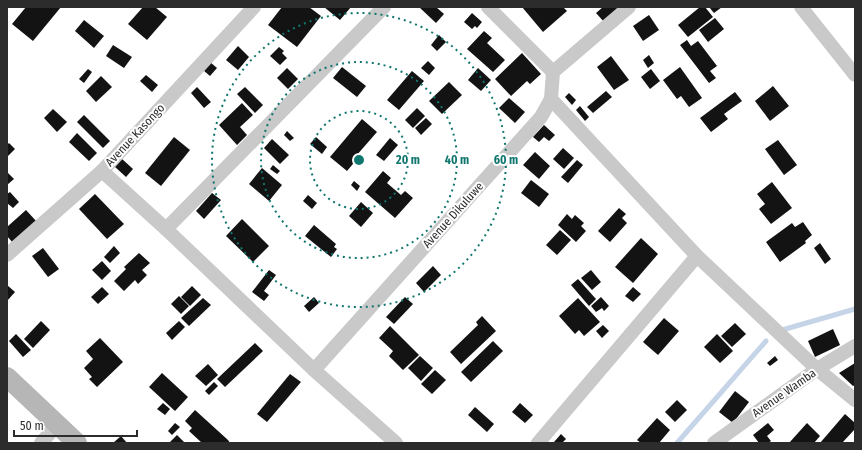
<svg xmlns="http://www.w3.org/2000/svg" width="862" height="450" font-family="'Fira Sans Condensed',sans-serif">
	<style>
		.lines { fill: none; stroke-linecap: round; stroke-linejoin: round }
		.stream { stroke: #c6d4e8; stroke-width: 5 }
		.building { fill: #131313 }
		.minor { stroke: #c9c9c9; stroke-width: 14 }
		.secondary { stroke: #b6b6b6; stroke-width: 20 }
		.ring { fill: none; stroke: #0f766e; stroke-width: 2; stroke-dasharray: 2 4 }
		.labels { text-anchor: middle; stroke-width: 4; stroke-linejoin: round; paint-order: stroke }
		.street-label { font-size: 12px; fill: #2c2c2c; stroke: #fff }
		.centre { fill: #0f766e; stroke: #fff; stroke-width: 2 }
		.ring-label { font-size: 12px; text-anchor: middle; font-weight: bold; fill: #0f766e; stroke: #fff; stroke-width: 4; stroke-linejoin: round; paint-order: stroke }
	</style>
	<rect width="100%" height="100%" fill="#fff"/>
	<g class="lines">
		<!-- stream -->
		<g class="stream">
			<path d="M782,330L855,309"/>
			<path d="M677,443L766,341"/>
		</g>
	</g>
	<!-- building -->
	<g class="building">
		<path d="M26,7H61L33,41L12,24Z"/>
		<path d="M143,7H155L167,17L147,40L128,24Z"/>
		<path d="M282,7H309L321,16L297,47L268,25Z"/>
		<path d="M324,7H351L340,20Z"/>
		<path d="M419,7H436L444,14L436,23Z"/>
		<path d="M522,7H563L567,11L543,32Z"/>
		<path d="M603,7H622L605,23L596,13Z"/>
		<path d="M700,7H705L713,17L688,37L678,25Z"/>
		<path d="M709,7H722L714,13Z"/>
		<path d="M472,13L482,22L477,28L475,26L472,29L464,22Z"/>
		<path d="M649,15L659,30L643,41L633,26Z"/>
		<path d="M715,18L724,29L708,42L699,30Z"/>
		<path d="M84,20L104,36L94,48L75,31Z"/>
		<path d="M484,31L492,38L487,43L505,60L493,72L467,49Z"/>
		<path d="M439,35L446,42L437,51L431,45Z"/>
		<path d="M687,40L691,46L698,41L717,66L710,71L716,78L709,83L680,45Z"/>
		<path d="M113,45L132,57L124,68L106,56Z"/>
		<path d="M238,46L249,57L238,70L226,60Z"/>
		<path d="M279,47L284,51L282,53L287,58L280,65L270,56Z"/>
		<path d="M522,53L541,74L530,84L527,81L511,96L495,79Z"/>
		<path d="M649,55L654,63L648,68L643,60Z"/>
		<path d="M611,56L629,80L614,90L597,67Z"/>
		<path d="M428,61L435,68L429,75L421,68Z"/>
		<path d="M210,62L217,68L210,76L203,70Z"/>
		<path d="M342,67L366,86L357,97L333,78Z"/>
		<path d="M680,67L702,98L689,107L681,96L677,99L663,80Z"/>
		<path d="M287,68L298,79L288,89L277,78Z"/>
		<path d="M478,68L491,80L481,91L468,80Z"/>
		<path d="M88,69L92,72L84,83L79,79Z"/>
		<path d="M651,69L660,81L650,89L641,77Z"/>
		<path d="M412,71L424,81L399,110L387,100Z"/>
		<path d="M146,75L158,85L152,92L140,81Z"/>
		<path d="M101,76L112,87L96,102L86,91Z"/>
		<path d="M449,82L462,95L442,114L429,101Z"/>
		<path d="M773,86L789,106L770,121L755,101Z"/>
		<path d="M197,87L211,102L204,108L191,93Z"/>
		<path d="M245,87L263,105L255,113L237,94Z"/>
		<path d="M606,91L612,97L593,113L587,107Z"/>
		<path d="M735,92L742,101L724,114L728,119L711,132L700,118Z"/>
		<path d="M569,93L576,100L572,105L565,97Z"/>
		<path d="M509,98L525,112L515,123L499,108Z"/>
		<path d="M242,103L253,115L240,127L247,135L237,145L219,125Z"/>
		<path d="M580,106L589,117L585,121L576,110Z"/>
		<path d="M417,108L425,116L413,128L405,120Z"/>
		<path d="M53,109L67,122L57,132L44,118Z"/>
		<path d="M84,115L110,141L103,148L77,122Z"/>
		<path d="M426,118L432,124L421,135L415,128Z"/>
		<path d="M362,119L377,132L356,156L358,158L347,171L330,157Z"/>
		<path d="M544,125L555,135L549,141L544,137L539,142L533,137Z"/>
		<path d="M287,131L294,138L290,141L284,135Z"/>
		<path d="M77,133L97,153L89,161L69,142Z"/>
		<path d="M174,137L190,150L161,186L145,173Z"/>
		<path d="M316,137L327,147L322,154L310,144Z"/>
		<path d="M390,138L398,145L384,161L376,155Z"/>
		<path d="M272,139L289,155L280,164L264,148Z"/>
		<path d="M778,140L797,165L784,175L765,149Z"/>
		<path d="M9,143L15,149L7,157V145Z"/>
		<path d="M563,148L574,158L564,169L553,159Z"/>
		<path d="M535,152L550,166L539,179L523,165Z"/>
		<path d="M121,158L133,169L126,177L114,166Z"/>
		<path d="M577,160L583,165L568,183L561,177Z"/>
		<path d="M273,165L280,171L277,174L270,169Z"/>
		<path d="M262,168L282,185L269,201L249,184Z"/>
		<path d="M383,171L391,178L387,183L401,195L405,191L413,198L395,218L365,192Z"/>
		<path d="M7,172L14,179L7,185Z"/>
		<path d="M531,180L549,194L539,207L521,193Z"/>
		<path d="M354,181L360,186L357,191L351,185Z"/>
		<path d="M772,182L792,208L771,224L759,209L765,204L757,194Z"/>
		<path d="M10,192L19,202L13,208L7,203V194Z"/>
		<path d="M212,193L221,200L204,219L196,211Z"/>
		<path d="M95,194L124,224L107,239L79,209Z"/>
		<path d="M308,195L317,203L312,209L303,201Z"/>
		<path d="M361,202L373,213L361,227L349,216Z"/>
		<path d="M619,208L626,214L622,218L627,223L610,242L598,231Z"/>
		<path d="M26,210L37,222L13,243L7,236V227Z"/>
		<path d="M567,214L572,219L575,215L584,223L581,226L586,231L576,242L558,225Z"/>
		<path d="M242,219L269,246L253,262L226,236Z"/>
		<path d="M803,222L812,235L805,241L806,243L780,262L766,242L792,223L795,227Z"/>
		<path d="M314,225L336,244L334,247L337,249L331,257L305,236Z"/>
		<path d="M560,230L571,240L557,255L546,245Z"/>
		<path d="M641,238L658,254L633,283L615,267Z"/>
		<path d="M820,243L831,259L825,264L814,248Z"/>
		<path d="M114,246L120,253L110,263L104,257Z"/>
		<path d="M43,248L59,269L48,277L32,256Z"/>
		<path d="M139,253L150,263L142,270L147,275L138,284L135,280L124,291L114,281L126,269L124,267Z"/>
		<path d="M102,261L111,271L102,280L92,270Z"/>
		<path d="M433,266L441,275L424,292L416,283Z"/>
		<path d="M269,270L276,275L264,291L269,295L264,301L252,292Z"/>
		<path d="M591,270L601,282L592,290L581,278Z"/>
		<path d="M578,279L596,299L589,306L571,285Z"/>
		<path d="M7,285L15,292L7,301Z"/>
		<path d="M192,286L201,295L190,306L181,297Z"/>
		<path d="M102,287L109,294L98,304L91,297Z"/>
		<path d="M633,287L641,294L633,302L625,296Z"/>
		<path d="M179,296L189,306L181,314L171,304Z"/>
		<path d="M314,297L319,303L309,312L304,306Z"/>
		<path d="M405,297L413,304L394,324L386,317Z"/>
		<path d="M601,297L609,306L604,311L602,308L596,312L591,306Z"/>
		<path d="M203,298L211,305L189,326L181,318Z"/>
		<path d="M578,298L600,322L584,336L579,330L575,334L559,316Z"/>
		<path d="M482,316L496,331L461,364L450,352L478,325L476,322Z"/>
		<path d="M664,318L679,331L658,355L643,342Z"/>
		<path d="M41,321L50,330L33,348L24,339Z"/>
		<path d="M179,321L185,327L172,340L166,333Z"/>
		<path d="M735,323L746,334L732,347L721,336Z"/>
		<path d="M603,325L609,331L602,338L596,331Z"/>
		<path d="M390,326L419,355L403,370L389,356L393,351L379,338Z"/>
		<path d="M833,329L840,345L815,357L808,341Z"/>
		<path d="M16,334L31,350L23,357L9,341Z"/>
		<path d="M717,334L733,351L720,363L704,347Z"/>
		<path d="M100,338L123,362L97,387L89,379L92,377L84,368L93,359L86,351Z"/>
		<path d="M493,341L503,351L471,382L461,372Z"/>
		<path d="M255,343L263,351L225,387L217,379Z"/>
		<path d="M420,356L433,368L421,381L408,368Z"/>
		<path d="M775,356L778,360L770,366L767,363Z"/>
		<path d="M855,363V385L853,386L839,373Z"/>
		<path d="M208,364L218,375L206,386L195,376Z"/>
		<path d="M435,370L446,380L432,394L421,384Z"/>
		<path d="M162,373L188,397L175,411L149,387Z"/>
		<path d="M290,374L301,382L267,422L257,414Z"/>
		<path d="M214,382L218,386L209,395L205,391Z"/>
		<path d="M735,391L749,402L733,423L719,412Z"/>
		<path d="M677,400L687,410L675,422L665,412Z"/>
		<path d="M163,403L170,409L165,415L157,409Z"/>
		<path d="M520,403L533,415L525,423L512,412Z"/>
		<path d="M475,407L494,424L487,432L468,415Z"/>
		<path d="M195,410L228,440L230,443H202L189,431L192,428L185,421Z"/>
		<path d="M845,414L855,423V429L842,443H820Z"/>
		<path d="M657,418L670,430L659,443H641L637,440Z"/>
		<path d="M175,423L180,427L172,435L168,431Z"/>
		<path d="M768,423L774,430L767,436L771,441L768,443H759L753,435Z"/>
		<path d="M807,423L820,436L814,443H789Z"/>
		<path d="M561,434L566,439L562,443H555L554,442Z"/>
		<path d="M177,435L185,443H169Z"/>
		<path d="M121,436L127,443H113Z"/>
	</g>
	<g class="lines">
		<!-- minor -->
		<g class="minor">
			<path d="M488,7L553,72"/>
			<path d="M801,7L855,75"/>
			<path d="M551,99L697,256L817,369L855,400"/>
			<path d="M102,171L166,229L314,370L396,443"/>
			<path d="M166,229L384,7"/>
			<path d="M7,255L102,171L254,7"/>
			<path d="M314,370L541,117L551,99L553,72L629,7"/>
			<path d="M41,443L57,425"/>
			<path d="M538,443L697,256"/>
			<path d="M714,443L817,369L855,346"/>
		</g>
		<!-- secondary -->
		<path class="secondary" d="M7,377L77,443"/>
	</g>
	<!-- distance rings -->
	<g class="ring">
		<circle cx="359" cy="160" r="49"/>
		<circle cx="359" cy="160" r="98"/>
		<circle cx="359" cy="160" r="147"/>
	</g>
	<g class="labels">
		<!-- street labels -->
		<g class="street-label">
			<text transform="translate(135 135) rotate(-47)" y="4">Avenue Kasongo</text>
			<text transform="translate(453 215) rotate(-48)" y="4">Avenue Dikuluwe</text>
			<text transform="translate(784 393) rotate(-35)" y="4">Avenue Wamba</text>
		</g>
	</g>
	<circle cx="359" cy="160" r="6" class="centre"/>
	<g class="ring-label">
		<text x="408" y="164">20 m</text>
		<text x="457" y="164">40 m</text>
		<text x="506" y="164">60 m</text>
	</g>
	<!-- border -->
	<rect width="862" height="450" fill="none" stroke="#2c2c2c" stroke-width="16"/>
	<!-- scale -->
	<path d="M14 430v6h123v-6" fill="none" stroke="#2c2c2c" stroke-width="2"/>
	<text x="20" y="430" font-size="12" fill="#2c2c2c" stroke="#ffffff" stroke-width="3" paint-order="stroke">50 m</text>
</svg>
